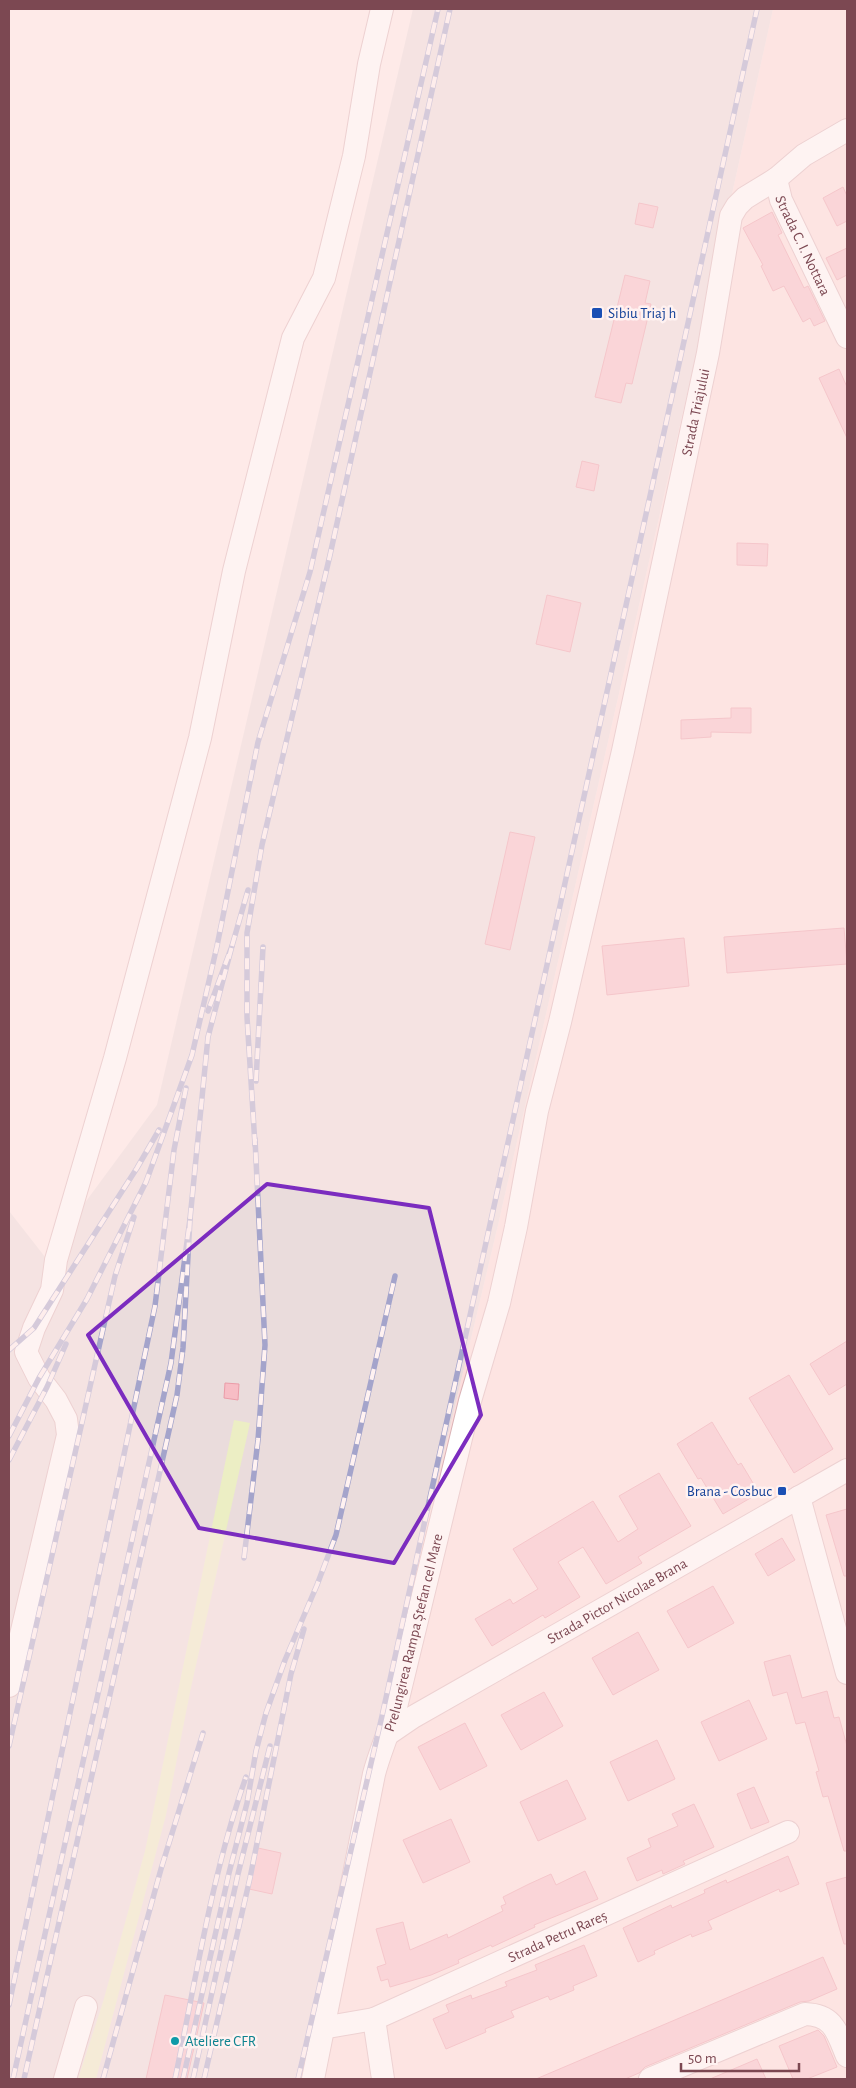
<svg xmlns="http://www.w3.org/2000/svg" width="856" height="2088" font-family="'Alegreya Sans',sans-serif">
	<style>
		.residential { fill: #fcdddc }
		.industrial { fill: #eadcdc }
		.green { fill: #eceec4 }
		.building { fill: #f7bdc5; stroke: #eb9ca8 }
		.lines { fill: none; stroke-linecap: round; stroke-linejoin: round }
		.minor-casing { stroke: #dab4b7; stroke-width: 24 }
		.minor { stroke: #fff; stroke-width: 22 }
		.rail-casing { stroke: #a4a4cb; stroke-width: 5.5 }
		.rail { stroke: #fff2f1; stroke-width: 4; stroke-dasharray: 11; stroke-linecap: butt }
		.marked { fill: none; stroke: #7b2cbf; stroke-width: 4; stroke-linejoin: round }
		.transit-dot { fill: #1a4fb4; stroke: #fff2f1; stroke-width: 2 }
		.culture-dot { fill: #0f9aa8; stroke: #fff2f1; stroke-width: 2 }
		.labels { text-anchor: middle; stroke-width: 5; stroke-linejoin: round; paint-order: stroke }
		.street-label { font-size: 15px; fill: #7c4852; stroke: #fff2f1 }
		.transit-label { font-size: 15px; fill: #164399; stroke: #fff2f1; text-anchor: start }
		.culture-label { font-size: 15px; fill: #0d838f; stroke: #fff2f1; text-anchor: start }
	</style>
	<rect width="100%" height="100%" fill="#feeae8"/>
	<!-- residential -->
	<path class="residential" d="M773,9H847V2079H295L498,1225L706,311Z"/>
	<!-- industrial -->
	<path class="industrial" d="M413,9H773L706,311L498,1225L295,2079H9V1211L45,1257L157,1105Z"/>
	<!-- green -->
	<path class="green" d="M234,1420L250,1423L190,1692L166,1815L96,2079H78L103,2002L145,1851Z"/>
	<!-- building -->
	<g class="building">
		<path d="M843,187L847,196V221L837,226L823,198Z"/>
		<path d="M639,203L658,207L653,228L635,224Z"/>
		<path d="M772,212L782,233L778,235L804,288L808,286L825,321L814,326L810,318L803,322L784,286L773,291L761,266L763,265L743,228Z"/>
		<path d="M847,248V275L837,280L826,258Z"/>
		<path d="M625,275L650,281L645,303L651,304L632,384L626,383L621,403L595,397Z"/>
		<path d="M839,369L847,387V438L819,378Z"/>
		<path d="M582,461L599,465L594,491L576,487Z"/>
		<path d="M737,543L768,544L767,566L737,565Z"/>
		<path d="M547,595L581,603L570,652L536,644Z"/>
		<path d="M731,708H751V733L711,732V737L681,739V720L731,718Z"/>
		<path d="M510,832L535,837L510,950L485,944Z"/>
		<path d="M844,928L847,964L727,973L724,937Z"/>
		<path d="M684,938L689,986L607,995L602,946Z"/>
		<path d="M847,1341V1384L829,1395L810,1364Z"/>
		<path d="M789,1375L833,1449L794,1473L749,1398Z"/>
		<path d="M225,1383L239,1384L238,1400L224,1398Z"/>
		<path d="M712,1422L738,1465L741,1463L759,1493L723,1514L701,1478L698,1479L677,1444Z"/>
		<path d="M659,1473L691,1526L638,1557L642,1563L606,1584L583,1547L558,1562L580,1597L545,1618L543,1615L492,1646L475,1619L510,1599L513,1604L538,1589L513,1549L593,1501L618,1542L638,1529L619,1496Z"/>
		<path d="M847,1509V1576H844L826,1515Z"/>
		<path d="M782,1538L795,1560L768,1576L755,1554Z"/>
		<path d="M713,1586L734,1623L688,1648L667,1611Z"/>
		<path d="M638,1632L659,1670L613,1695L592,1658Z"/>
		<path d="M790,1655L802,1698L827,1691L834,1718L839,1717L847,1746V1851H844L828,1796L823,1797L816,1772L819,1771L805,1722L796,1724L787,1692L773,1696L764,1662Z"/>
		<path d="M544,1692L563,1726L521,1750L501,1715Z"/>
		<path d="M749,1700L767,1739L719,1761L701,1722Z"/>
		<path d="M465,1723L487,1766L440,1790L418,1747Z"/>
		<path d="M657,1740L675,1779L628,1801L610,1762Z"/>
		<path d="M567,1780L586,1819L538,1841L520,1802Z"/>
		<path d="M754,1787L769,1822L751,1829L737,1794Z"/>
		<path d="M694,1804L714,1847L683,1861L685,1864L663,1874L662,1870L637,1881L627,1858L651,1847L648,1839L678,1826L672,1814Z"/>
		<path d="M451,1819L470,1862L423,1883L403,1840Z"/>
		<path d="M258,1848L281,1853L272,1894L249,1889Z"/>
		<path d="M788,1856L799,1884L780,1892L779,1889L708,1921L712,1929L692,1937L691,1934L654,1951L655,1954L638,1962L623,1928L671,1905L672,1908L705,1893L704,1890L726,1880L727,1883Z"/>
		<path d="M585,1871L598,1899L534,1925L535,1927L492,1947L491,1945L458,1960L459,1963L431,1975L390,1987L388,1979L381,1981L377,1967L386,1964L376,1929L403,1922L410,1950L447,1934L448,1938L503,1911L501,1906L506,1904L503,1897L529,1884L551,1874L556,1885Z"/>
		<path d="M847,1877V1944H844L826,1883Z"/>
		<path d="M584,1945L597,1976L573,1986L574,1990L550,2000L548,1996L511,2011L514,2017L485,2029L486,2032L446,2049L433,2019L449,2012L446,2005L471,1995L472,1999L507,1986L505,1982L537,1970L535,1965Z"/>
		<path d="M823,1957L837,1989L809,2001L800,2002L645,2067L639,2073L625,2079H536Z"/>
		<path d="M165,1995L204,2003L187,2079H146Z"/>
		<path d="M818,2030L824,2036L837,2067L807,2079H793L779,2046Z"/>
		<path d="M757,2059L766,2079H710Z"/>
	</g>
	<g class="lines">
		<defs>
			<g id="minor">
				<path id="s1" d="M776,179L781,200L847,337"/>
				<path d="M799,1497L847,1673"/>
				<path d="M9,1686L68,1435L66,1419L56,1400L39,1378L26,1352L34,1328L52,1290L56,1260L115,1058L200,738L234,571L293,338L324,278L354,156L369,64L382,9"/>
				<path id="s2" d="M388,1734L413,1717L847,1470"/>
				<path d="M374,2019L383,2079"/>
				<path id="s3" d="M322,2028L374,2019L788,1832"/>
				<path d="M65,2079L86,2007"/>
				<path id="s4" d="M313,2079L374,1774C380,1751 390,1730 396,1707L470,1401L499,1303L516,1227L537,1111L560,1022L623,751L708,353L731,216L737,206L745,198L776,179L804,155L847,130"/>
				<path d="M650,2079L805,2014C834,2015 837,2032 847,2056"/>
			</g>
		</defs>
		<!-- minor casing -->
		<use href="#minor" class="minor-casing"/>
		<!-- minor -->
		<use href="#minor" class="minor"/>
		<defs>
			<g id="rail">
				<path d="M232,946L248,890"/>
				<path d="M256,1081L263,947"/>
				<path d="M255,1145L247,1017V933L262,845L330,555L450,9"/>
				<path d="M190,1219L208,1037L232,946L208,1011"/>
				<path d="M9,1350L34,1328L137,1168L159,1130"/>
				<path d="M9,1436L39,1378L87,1299L146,1182L192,1055L217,946L258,742L310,572L438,9"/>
				<path d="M9,1460L47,1387L66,1344"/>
				<path d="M244,1558L258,1440L265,1345L255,1139"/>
				<path d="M9,1746L115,1276L134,1217"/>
				<path d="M9,2005L155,1306L174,1150L186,1088"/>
				<path d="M13,2079L171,1363L190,1219L183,1348L177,1395L24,2079"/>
				<path d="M103,2079L161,1869L203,1733"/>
				<path d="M175,2079C196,1979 212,1873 246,1777"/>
				<path d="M183,2079L229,1873L247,1803L256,1751L266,1713L285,1660L317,1585L336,1535L395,1276"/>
				<path d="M193,2079L238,1874L270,1746"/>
				<path d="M204,2079L250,1878L291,1674L304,1629"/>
				<path d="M298,2079L382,1716L757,9"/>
			</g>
		</defs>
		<!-- rail casing -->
		<use href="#rail" class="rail-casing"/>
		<!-- rail -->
		<use href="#rail" class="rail"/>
	</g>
	<!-- marked area -->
	<path d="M0 0H856V2088H0ZM267,1184L429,1208L481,1415L394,1563L199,1528L88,1335Z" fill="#feeae8" fill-opacity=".55" fill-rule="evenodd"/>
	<path class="marked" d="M267,1184L429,1208L481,1415L394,1563L199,1528L88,1335Z"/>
	<!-- markers -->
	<g class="transit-dot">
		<rect x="591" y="307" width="12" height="12" rx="2.5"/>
		<rect x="777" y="1486" width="10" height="10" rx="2.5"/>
	</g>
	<circle class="culture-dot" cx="175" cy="2041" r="5"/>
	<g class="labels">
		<!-- street labels -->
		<g class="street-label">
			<text dy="5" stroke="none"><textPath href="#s1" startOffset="72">Strada C. I. Nottara</textPath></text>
			<text dy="5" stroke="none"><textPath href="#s4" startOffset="1711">Strada Triajului</textPath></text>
			<text dy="5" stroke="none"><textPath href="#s2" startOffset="265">Strada Pictor Nicolae Brana</textPath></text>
			<text dy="5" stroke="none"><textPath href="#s4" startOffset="458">Prelungirea Rampa Ștefan cel Mare</textPath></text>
			<text dy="5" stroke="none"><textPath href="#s3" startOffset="254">Strada Petru Rareș</textPath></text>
		</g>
		<!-- transit labels -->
		<g class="transit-label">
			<text x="608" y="318">Sibiu Triaj h</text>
			<text x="772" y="1496" text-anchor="end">Brana - Cosbuc</text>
		</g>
		<!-- culture labels -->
		<g class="culture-label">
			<text x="185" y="2046">Ateliere CFR</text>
		</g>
	</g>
	<!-- border -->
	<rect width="856" height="2088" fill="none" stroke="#7c4852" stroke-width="20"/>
	<!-- scale -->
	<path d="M681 2063v8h118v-8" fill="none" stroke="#7c4852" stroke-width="2.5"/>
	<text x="688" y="2063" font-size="15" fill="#7c4852" stroke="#fff2f1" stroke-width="4" paint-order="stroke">50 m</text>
</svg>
